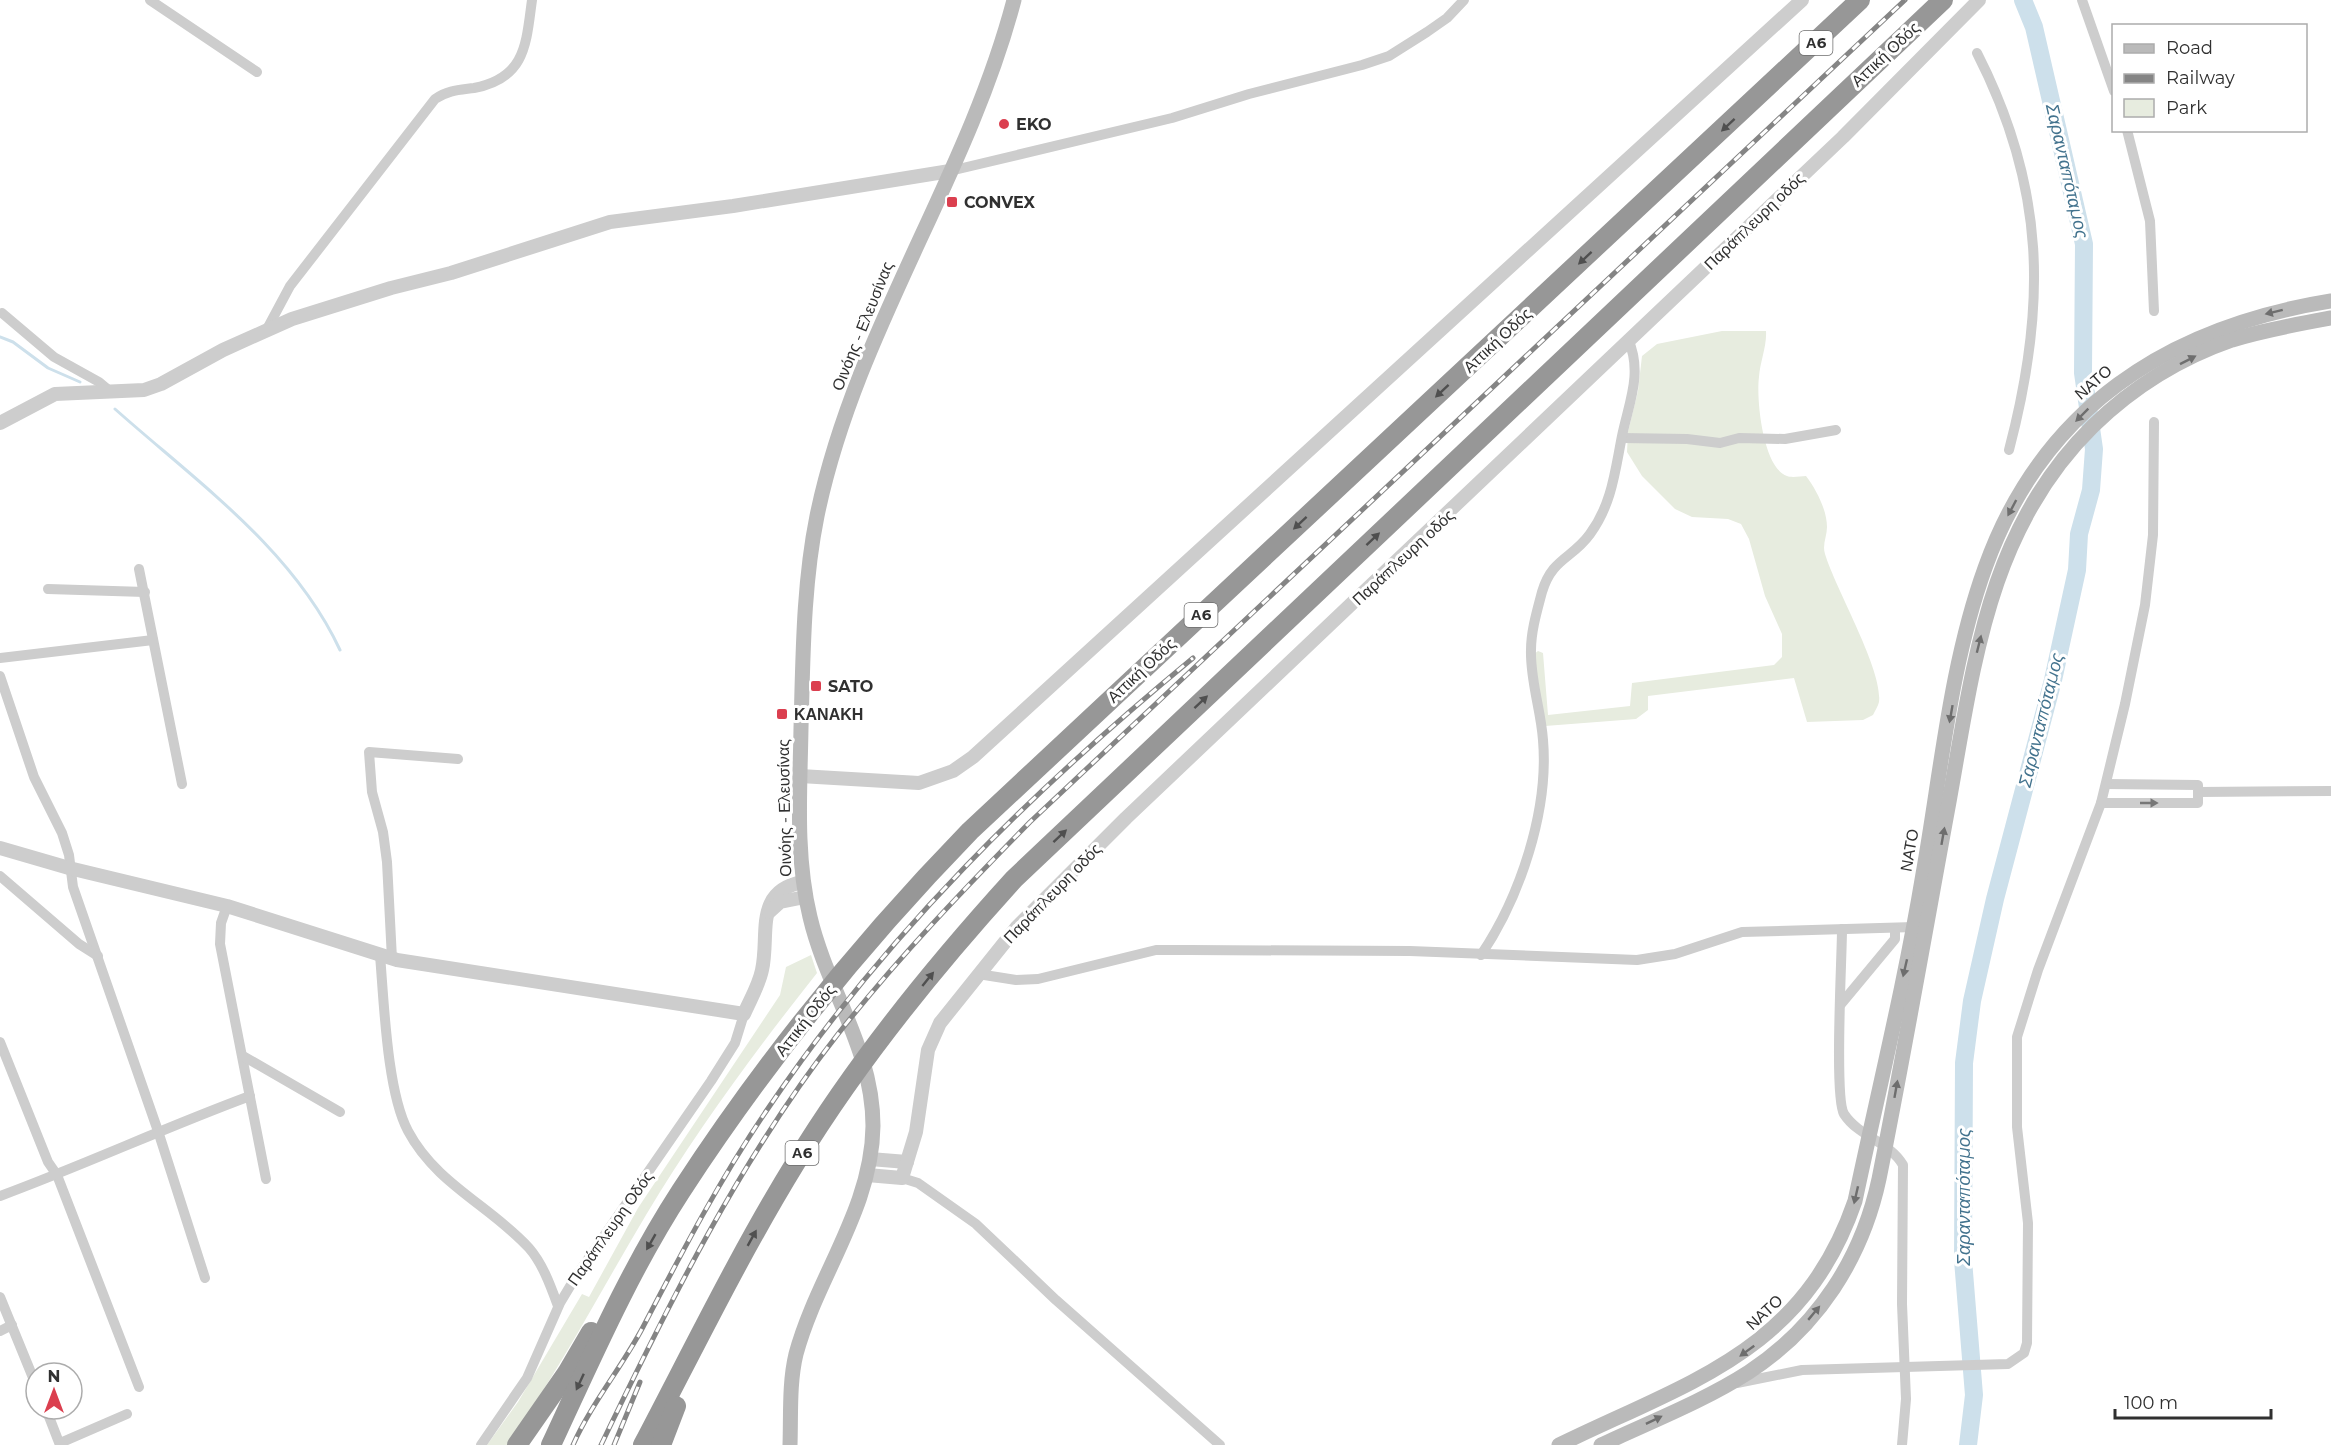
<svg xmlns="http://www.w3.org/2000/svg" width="2331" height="1445" font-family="Montserrat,sans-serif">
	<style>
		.green { fill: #e7ecdf }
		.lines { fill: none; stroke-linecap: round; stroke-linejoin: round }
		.stream { stroke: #cde0eb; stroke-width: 3 }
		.river { stroke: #cde0eb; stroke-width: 18 }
		.minor { stroke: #cdcdcd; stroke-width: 10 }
		.tertiary { stroke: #cdcdcd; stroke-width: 14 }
		.secondary { stroke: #bababa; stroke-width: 15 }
		.motorway { stroke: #979797; stroke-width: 20 }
		.rail-casing { stroke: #858585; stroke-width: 5 }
		.rail { stroke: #fff; stroke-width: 3; stroke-dasharray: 9; stroke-linecap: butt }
		.oneway { fill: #4f4f4f }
		.oneway2 { fill: #6e6e6e }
		.oneway3 { fill: #777 }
		.poi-dot { fill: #db3f4f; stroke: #fff; stroke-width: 2 }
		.labels { text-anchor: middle; stroke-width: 6; stroke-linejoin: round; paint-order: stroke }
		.shield { fill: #fff; stroke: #6e6e6e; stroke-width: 1.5 }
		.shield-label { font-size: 15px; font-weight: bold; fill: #303030 }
		.street-label { font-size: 16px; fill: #303030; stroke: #fff }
		.poi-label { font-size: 16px; font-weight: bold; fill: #303030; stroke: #fff; text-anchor: start }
		.water-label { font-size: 18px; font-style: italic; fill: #43738e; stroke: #fff }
	</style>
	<rect width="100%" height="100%" fill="#fff"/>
	<!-- green -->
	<g class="green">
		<path d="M1722,331H1766C1767,346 1760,362 1759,377C1756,399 1763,468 1787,476C1792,478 1801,476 1806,476C1816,489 1827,510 1827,527C1827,536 1822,545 1825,554C1836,590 1883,670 1879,702C1878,706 1875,711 1873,715L1863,720L1807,722L1794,678L1648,696V710L1636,719L1545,726L1534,654L1538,651L1543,653L1548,715L1630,706L1632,683L1774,665L1782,657V634L1765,596L1749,539L1741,524L1728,519L1692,517L1675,509L1642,476L1627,452L1628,432L1638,391L1642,356L1657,344Z"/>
		<path d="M811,955L817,973C756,1050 697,1130 646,1215C600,1292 559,1371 507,1445H487L518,1402L582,1294L589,1297L638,1208L780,995L786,967Z"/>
	</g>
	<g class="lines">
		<!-- stream -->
		<g class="stream">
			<path d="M0,337L13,342L48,368L80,382"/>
			<path d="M115,409C197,482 293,549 340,650"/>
		</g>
		<!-- river -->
		<path class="river" d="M1968,1445L1974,1395L1963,1260L1964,1063L1972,1001L1995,899L2053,680L2077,570L2079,534L2091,490L2094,449L2083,373L2084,244L2034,27L2023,0"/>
		<!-- minor -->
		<g class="minor">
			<path d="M150,0L257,72"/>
			<path d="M2082,0L2114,91"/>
			<path d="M1977,53C2046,188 2047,306 2009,450"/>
			<path d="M2127,130L2150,221L2154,311"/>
			<path d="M950,171L1172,118L1249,94L1362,65L1389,56L1427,32L1447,18L1464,0"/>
			<path d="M2,313L54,357L99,382L111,392"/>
			<path d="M267,329L290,286L435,99C448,90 459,90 474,88C526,78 526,44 532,0"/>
			<path d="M1622,438L1687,439L1720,443L1739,438L1785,439L1836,430"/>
			<path d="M139,569L182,784"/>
			<path d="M48,589L145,592"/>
			<path d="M0,658L153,640"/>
			<path d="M0,676L34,777L62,833L69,855L73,887L158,1131L205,1278"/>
			<path d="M2198,792L2331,791"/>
			<path d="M2101,803H2198V785L2106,784"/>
			<path d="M0,876L79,944L98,956"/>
			<path d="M227,906L221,923L220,944L266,1179"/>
			<path d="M1842,929C1842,958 1834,1098 1844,1114C1859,1137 1890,1142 1903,1165L1902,1304L1906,1399L1902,1445"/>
			<path d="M380,955C384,1002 387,1092 408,1131C436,1184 491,1206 529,1248C543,1264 551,1287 558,1306"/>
			<path d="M1481,955C1520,897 1549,811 1543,740C1541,710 1530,680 1531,650C1531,631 1537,611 1542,592C1552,558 1572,559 1590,534C1612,504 1615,471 1622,436C1629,402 1643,373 1628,339"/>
			<path d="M392,959L387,862L383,832L372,792L369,752L458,759"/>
			<path d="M978,974L1016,980L1038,979L1156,950H1189L1410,951L1637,960L1675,954L1742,932L1914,927"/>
			<path d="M1841,1004L1895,939V929"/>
			<path d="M0,1042L48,1162L57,1175L139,1387"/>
			<path d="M243,1056L340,1112"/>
			<path d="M902,1178L918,1183L976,1224L1056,1300L1220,1445"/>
			<path d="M0,1196C84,1165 166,1127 250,1096"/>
			<path d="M0,1297L36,1385"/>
			<path d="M0,1331L12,1325"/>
			<path d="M1737,1383L1802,1370L2008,1364L2024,1353L2027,1343L2028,1223L2017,1127V1037L2038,970L2101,803L2125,704L2145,605L2153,535L2154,422"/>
			<path d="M46,1409L60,1445"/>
			<path d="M60,1443L127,1414"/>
			<path d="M481,1445L527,1378L560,1303L575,1278L711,1081L735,1043L744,1014"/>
		</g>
		<!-- tertiary -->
		<g class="tertiary">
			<path d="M0,423L55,394L144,390L161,384L223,350L292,319L391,288L451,273L610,222L733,206L950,171"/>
			<path d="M800,776L919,783L953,771L973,757L1802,0"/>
			<path d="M0,848L69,868L227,906L397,960L744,1014C750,1000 759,985 762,970C770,935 753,891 803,882"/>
			<path d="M769,912L780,902L805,897"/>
			<path d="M870,1159L907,1162"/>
			<path d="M867,1175L902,1178L916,1132L928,1050L940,1023L1017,927L1126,818L1843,137L1979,0"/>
		</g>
		<!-- secondary -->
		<g class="secondary">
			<path d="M790,1445C791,1415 789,1383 796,1354C817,1276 872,1209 873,1126C873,1049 827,989 810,917C795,855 800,791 801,728C803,658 803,585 817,516C855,332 967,179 1014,0"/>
			<path d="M1559,1445C1690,1381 1803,1352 1855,1201C1878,1092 1905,983 1923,874C1941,773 1950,665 1985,568C2042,408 2168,327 2331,301"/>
			<path d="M1601,1445C1650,1422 1704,1401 1749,1372C1818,1327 1862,1258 1879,1179C1904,1054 1926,927 1949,802C1974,664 1988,529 2093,426C2132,388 2180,358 2232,340C2264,330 2298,324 2331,318"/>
		</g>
		<!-- motorway -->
		<g class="motorway">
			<path d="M517,1445L567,1373L591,1332"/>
			<path d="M551,1445C591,1359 629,1271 681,1191C765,1062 863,941 970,831L1860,0"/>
			<path d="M643,1445C693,1350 740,1253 796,1162C858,1060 934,967 1014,879L1943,0"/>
			<path d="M661,1445L676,1406"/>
		</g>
		<defs>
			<g id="rail">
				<path d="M573,1445C591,1404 622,1367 643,1327C682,1252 721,1177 769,1107C885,935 1033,790 1193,658"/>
				<path d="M601,1445C669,1303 741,1158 838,1034C897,959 963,890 1030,822L1905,0"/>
				<path d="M614,1445L640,1382"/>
			</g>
		</defs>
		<!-- rail casing -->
		<use href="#rail" class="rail-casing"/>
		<!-- rail -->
		<use href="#rail" class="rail"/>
	</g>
	<!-- one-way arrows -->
	<defs><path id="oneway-solid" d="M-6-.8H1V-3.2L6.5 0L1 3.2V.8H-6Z" transform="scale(1.5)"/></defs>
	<g class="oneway">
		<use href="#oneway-solid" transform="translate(1728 125) rotate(137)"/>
		<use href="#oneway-solid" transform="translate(1585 258) rotate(137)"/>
		<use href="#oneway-solid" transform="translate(1442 391) rotate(137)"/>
		<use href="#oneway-solid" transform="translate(1300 523) rotate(137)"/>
		<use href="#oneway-solid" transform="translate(1373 539) rotate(-43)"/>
		<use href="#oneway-solid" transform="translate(1201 702) rotate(-43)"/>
		<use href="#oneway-solid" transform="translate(1060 836) rotate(-43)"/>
		<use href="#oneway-solid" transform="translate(928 979) rotate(-51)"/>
		<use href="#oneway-solid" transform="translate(752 1238) rotate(-61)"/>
		<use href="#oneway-solid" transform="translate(651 1242) rotate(120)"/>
		<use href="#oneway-solid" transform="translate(580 1382) rotate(115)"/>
	</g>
	<g class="oneway2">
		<use href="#oneway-solid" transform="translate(2274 312) rotate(166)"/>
		<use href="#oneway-solid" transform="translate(2188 360) rotate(-27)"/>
		<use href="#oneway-solid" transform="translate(2082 415) rotate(135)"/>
		<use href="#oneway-solid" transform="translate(2012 508) rotate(118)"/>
		<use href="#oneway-solid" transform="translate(1979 644) rotate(-76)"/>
		<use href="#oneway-solid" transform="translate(1951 714) rotate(100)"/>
		<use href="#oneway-solid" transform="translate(1943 836) rotate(-80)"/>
		<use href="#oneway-solid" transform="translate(1905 968) rotate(103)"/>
		<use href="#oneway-solid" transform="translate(1896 1089) rotate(-80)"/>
		<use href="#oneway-solid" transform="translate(1856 1195) rotate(103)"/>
		<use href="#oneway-solid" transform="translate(1814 1313) rotate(-50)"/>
		<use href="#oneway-solid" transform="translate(1747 1351) rotate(144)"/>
		<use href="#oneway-solid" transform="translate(1654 1420) rotate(-26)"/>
	</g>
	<use class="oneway3" href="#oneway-solid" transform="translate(2149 803)"/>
	<!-- markers -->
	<g class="poi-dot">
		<circle cx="1004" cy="124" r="6"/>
		<rect x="946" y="196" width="12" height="12" rx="3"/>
		<rect x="810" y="680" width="12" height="12" rx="3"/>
		<rect x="776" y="708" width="12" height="12" rx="3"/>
	</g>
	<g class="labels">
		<!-- shield labels -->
		<g class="shield">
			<rect x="1799.5" y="31" width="33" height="24" rx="4.5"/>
			<rect x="1184.5" y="603" width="33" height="24" rx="4.5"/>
			<rect x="785.5" y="1141" width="33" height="24" rx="4.5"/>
		</g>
		<g class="shield-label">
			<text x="1816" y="48">Α6</text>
			<text x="1201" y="620">Α6</text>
			<text x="802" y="1158">Α6</text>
		</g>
		<!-- street labels -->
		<g class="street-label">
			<text transform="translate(1885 54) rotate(-43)" y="6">Αττική Οδός</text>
			<text transform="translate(1754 221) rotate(-44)" y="6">Παράπλευρη οδός</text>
			<text transform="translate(862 326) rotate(-68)" y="6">Οινόης - Ελευσίνας</text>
			<text transform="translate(1497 340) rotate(-43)" y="6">Αττική Οδός</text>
			<text transform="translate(2093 382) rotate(-41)" y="6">ΝΑΤΟ</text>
			<text transform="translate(1403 557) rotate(-43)" y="6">Παράπλευρη οδός</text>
			<text transform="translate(1141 670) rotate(-43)" y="6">Αττική Οδός</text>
			<text transform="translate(784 808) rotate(-91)" y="6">Οινόης - Ελευσίνας</text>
			<text transform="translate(1909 850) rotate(-80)" y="6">ΝΑΤΟ</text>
			<text transform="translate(1052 893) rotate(-46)" y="6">Παράπλευρη οδός</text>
			<text transform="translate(805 1020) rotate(-52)" y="6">Αττική Οδός</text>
			<text transform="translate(610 1228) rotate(-55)" y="6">Παράπλευρη Οδός</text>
			<text transform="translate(1764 1312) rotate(-43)" y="6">ΝΑΤΟ</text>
		</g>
		<!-- poi labels -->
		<g class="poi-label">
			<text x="1016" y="130">EKO</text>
			<text x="964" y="208">CONVEX</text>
			<text x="828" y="692">SATO</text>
			<text x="794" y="720">ΚΑΝΑΚΗ</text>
		</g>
		<!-- water labels -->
		<g class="water-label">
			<text transform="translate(2067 171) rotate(77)" y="6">Σαρανταπόταμος</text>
			<text transform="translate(2041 720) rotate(-76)" y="6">Σαρανταπόταμος</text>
			<text transform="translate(1964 1197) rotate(-90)" y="6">Σαρανταπόταμος</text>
		</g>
	</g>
	<!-- legend -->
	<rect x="2112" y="24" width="195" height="108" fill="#ffffff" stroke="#acacac" stroke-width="1.5"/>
	<rect x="2124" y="44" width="30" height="9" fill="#bababa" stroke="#acacac" stroke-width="1.5"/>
	<text x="2166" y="54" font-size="18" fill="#303030">Road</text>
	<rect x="2124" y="74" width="30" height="9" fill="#858585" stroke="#acacac" stroke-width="1.5"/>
	<text x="2166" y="84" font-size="18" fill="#303030">Railway</text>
	<rect x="2124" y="99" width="30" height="18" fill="#e7ecdf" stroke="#acacac" stroke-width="1.5"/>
	<text x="2166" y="114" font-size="18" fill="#303030">Park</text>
	<!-- north arrow -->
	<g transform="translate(54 1391)"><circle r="28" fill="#ffffff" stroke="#acacac" stroke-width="1.5"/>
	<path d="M0-4.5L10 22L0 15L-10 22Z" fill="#db3f4f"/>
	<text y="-9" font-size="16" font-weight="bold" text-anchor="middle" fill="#303030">N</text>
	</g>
	<!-- scale -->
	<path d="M2115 1409v9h156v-9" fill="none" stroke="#303030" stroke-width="3"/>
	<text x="2124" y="1409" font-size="18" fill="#303030" stroke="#ffffff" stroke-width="4.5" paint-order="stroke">100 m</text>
</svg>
